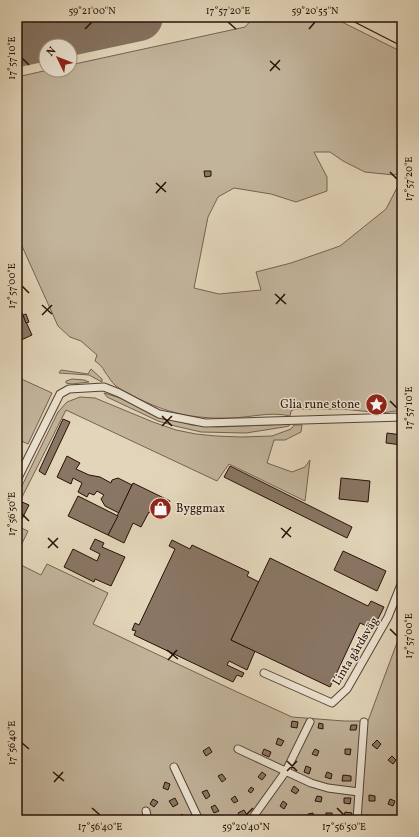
<svg xmlns="http://www.w3.org/2000/svg" width="419" height="837" font-family="Vollkorn,serif">
	<style>
		.green { fill: #c2b49b; stroke: #756251 }
		.lines { fill: none; stroke-linecap: round; stroke-linejoin: round }
		.taxiway { stroke: #857260; stroke-width: 19 }
		.runway { stroke: #857260; stroke-width: 48 }
		.building { fill: #897664; stroke: #281007 }
		.street-casing { stroke: #564134; stroke-width: 9 }
		.primary-casing { stroke: #281007; stroke-width: 14 }
		.street { stroke: #ece4d2; stroke-width: 7 }
		.primary { stroke: #e2d5b9; stroke-width: 12 }
		.ticks { fill: none; stroke: #281007; stroke-width: 1.5 }
		.labels { text-anchor: middle; stroke-width: 3; stroke-linejoin: round; paint-order: stroke }
		.poi-label { font-size: 12px; fill: #281007; stroke: #ece4d2; text-anchor: end }
		.street-label { font-size: 12px; fill: #281007; stroke: #ece4d2 }
		.neatline { fill: none; stroke: #281007; stroke-width: 1.5 }
		.ticks-label { font-size: 10px; text-anchor: middle; fill: #281007 }
	</style>
	<rect width="100%" height="100%" fill="#e2d5b9"/>
	<filter id="stains"><feTurbulence type="fractalNoise" baseFrequency=".005" numOctaves="4"/><feColorMatrix values="0 0 0 0 .2 0 0 0 0 .09 0 0 0 0 .02 0 0 0 .5 -.17"/></filter>
	<radialGradient id="worn" r=".72"><stop offset=".6" stop-color="#630" stop-opacity="0"/><stop offset="1" stop-color="#630" stop-opacity=".3"/></radialGradient>
	<!-- green -->
	<g class="green">
		<path d="M254,17H332L402,52V172L394,175L365,172L343,161L330,152H314L327,177V191L296,202L271,194L234,188L218,197L208,217L194,288L219,294L261,290L256,272L291,263L340,246L386,209L402,178V410L382,413L342,409H295L291,411L290,416C270,411 249,418 229,418C193,419 167,413 135,397C129,393 122,391 116,386C111,382 109,377 105,372C103,367 99,364 95,361L97,355L81,341L70,337L58,326L17,235V77L48,70H70V65L245,27Z"/>
		<path d="M91,369L102,379V382L89,375L59,373L61,370L88,374Z"/>
		<path d="M17,377L52,393L28,444L17,439Z"/>
		<path d="M72,379L84,380L89,382L72,384L66,383V381Z"/>
		<path d="M104,393L120,398L162,417L192,425L218,427L290,424L289,426L284,427L246,433L201,432L175,426L158,421L107,397Z"/>
		<path d="M80,397L95,398L153,422L176,430L196,434L216,436L241,437L272,436L291,429L294,425H302L301,432L285,440H274L267,463L292,472L305,467L310,460L305,501L229,464L217,481L66,410L17,507V496L58,412L67,402Z"/>
		<path d="M17,526L28,531L17,554Z"/>
		<path d="M17,563L41,575L47,564L108,593L93,624L235,691L292,717L344,721H368L402,629V820H17Z"/>
	</g>
	<g class="lines">
		<!-- taxiway -->
		<path class="taxiway" d="M116,22L127,17"/>
		<!-- runway -->
		<path class="runway" d="M17,43L139,17"/>
	</g>
	<!-- building -->
	<g class="building">
		<path d="M204,171H211V176L205,177Z"/>
		<path d="M17,302L32,335L19,341L17,336Z"/>
		<path d="M26,314L29,322L26,323L23,315Z"/>
		<path d="M63,419L70,422L45,475L39,471Z"/>
		<path d="M387,433L402,435V445L386,443Z"/>
		<path d="M67,456L80,463L76,469L89,475L100,477L111,483L112,480L118,478L132,485L119,513L105,506L101,499L104,495L97,491L94,495L89,493L87,497L78,492L82,483L73,478L71,484L57,477Z"/>
		<path d="M230,466L352,527L347,538L224,477Z"/>
		<path d="M341,478L370,481L368,502L339,499Z"/>
		<path d="M133,483L170,501L162,519L149,512L141,527L133,523L124,543L108,535Z"/>
		<path d="M78,496L118,516L108,535L68,516Z"/>
		<path d="M22,502L29,505L22,519L17,517V512Z"/>
		<path d="M95,539L104,543L102,547L125,557L111,586L95,579L94,582L64,567L73,549L97,561L100,554L90,549Z"/>
		<path d="M172,540L190,549L192,545L249,572L247,576L259,582L231,640L255,651L247,670L229,661L227,665L244,673L242,677L237,675L233,682L134,635L136,631L132,630L135,623L139,625L175,549L169,546Z"/>
		<path d="M343,551L386,571L377,591L334,570Z"/>
		<path d="M270,558L368,606L371,601L384,607L373,629L360,623L330,687L231,640Z"/>
		<path d="M292,721L298,722L297,728L291,727Z"/>
		<path d="M319,723L323,724V729L318,728Z"/>
		<path d="M351,725H357L356,730H350Z"/>
		<path d="M278,738L284,741L281,746L276,744Z"/>
		<path d="M377,740L381,744L377,749L372,745Z"/>
		<path d="M209,747L212,752L206,756L203,751Z"/>
		<path d="M264,749L271,752L269,757L262,754Z"/>
		<path d="M315,749L319,751L317,756L312,754Z"/>
		<path d="M345,749H351L350,755L345,754Z"/>
		<path d="M392,756L396,760L393,764L388,760Z"/>
		<path d="M306,766L311,768L309,774L304,772Z"/>
		<path d="M262,772L266,775L262,780L258,777Z"/>
		<path d="M327,772L332,774L331,779L325,777Z"/>
		<path d="M222,774L226,779L222,782L218,776Z"/>
		<path d="M343,775L351,776V781H342Z"/>
		<path d="M165,782L170,784L168,790L163,788Z"/>
		<path d="M294,786L299,790L296,794L291,791Z"/>
		<path d="M251,787L254,789L251,793L248,791Z"/>
		<path d="M207,790L210,796L206,799L202,792Z"/>
		<path d="M369,795L375,796V801H369Z"/>
		<path d="M235,796L238,801L234,803L231,799Z"/>
		<path d="M317,796L322,797L321,802L315,801Z"/>
		<path d="M175,798L178,804L173,807L169,801Z"/>
		<path d="M344,798H351L350,804L344,803Z"/>
		<path d="M153,799L158,802L154,807L150,804Z"/>
		<path d="M390,799L395,801L393,806L388,804Z"/>
		<path d="M283,801L287,804L284,809L280,806Z"/>
		<path d="M215,805L219,811L214,813L211,807Z"/>
		<path d="M244,810L247,815L242,819L238,813Z"/>
		<path d="M345,812L352,813L351,817H344Z"/>
		<path d="M313,813L314,820H308V814Z"/>
		<rect x="326" y="813" width="6" height="5"/>
		<path d="M182,814L185,820H179L178,817Z"/>
		<path d="M367,815L372,816L371,820H366Z"/>
	</g>
	<g class="lines">
		<defs>
			<g id="street">
				<path d="M17,480L60,394L69,389L104,387L119,393L159,414L205,423L402,417"/>
				<path d="M264,673L332,703L347,689L388,617L402,582"/>
				<path d="M238,749L311,783L328,788L359,792"/>
				<path d="M174,767L199,820"/>
				<path d="M146,811L148,820"/>
				<path d="M251,820L286,771L310,722"/>
				<path d="M357,820L364,722"/>
				<path d="M401,820L402,818"/>
			</g>
			<g id="primary">
				<path d="M359,17L402,39"/>
				<path d="M381,17L402,28"/>
			</g>
		</defs>
		<!-- street casing -->
		<use href="#street" class="street-casing"/>
		<!-- primary casing -->
		<use href="#primary" class="primary-casing"/>
		<!-- street -->
		<use href="#street" class="street"/>
		<!-- primary -->
		<use href="#primary" class="primary"/>
	</g>
	<!-- ticks -->
	<path class="ticks" d="M228,22L236,29M85,29L92,22M309,29L315,22M22,58L29,65M270,61L280,70M270,71L280,60M390,172L397,179M156,183L166,192M156,193L166,182M22,286L29,293M275,294L286,304M276,304L285,294M42,305L52,314M42,315L52,305M390,401L397,408M162,416L172,426M162,426L172,416M22,514L29,521M281,528L291,537M48,538L58,548M282,538L291,527M48,548L58,538M390,629L397,636M167,650L178,659M168,660L177,650M22,743L29,749M287,761L297,771M287,771L297,761M53,772L64,781M54,782L63,772M92,808L100,815M337,808L344,815M246,815L253,808"/>
	<!-- icons -->
	<defs>
		<symbol id="sight-disc" viewBox="-11 -11 22 22"><circle r="9.5" fill="#8f2418" stroke="#ece4d2"/><path d="M0-6L1.8-2.2L6-1.7L2.9 1.2L3.7 5.4L0 3.3L-3.7 5.4L-2.9 1.2L-6-1.7L-1.8-2.2Z" fill="#fff"/></symbol>
		<symbol id="shop-disc" viewBox="-11 -11 22 22"><circle r="9.5" fill="#8f2418" stroke="#ece4d2"/><path d="M-5-2.5h2.3a2.7 3.5 0 0 1 5.4 0H5L5.5 6h-11ZM-1.5-2.5h3a1.5 2.3 0 0 0-3 0Z" fill="#fff"/></symbol>
	</defs>
	<g fill-rule="evenodd">
		<use href="#sight-disc" x="364" y="392" width="25" height="25"/>
		<use href="#shop-disc" x="148" y="496" width="25" height="25"/>
	</g>
	<g class="labels">
		<!-- poi labels -->
		<g class="poi-label">
			<text x="360" y="408">Glia rune stone</text>
			<text x="176" y="512" text-anchor="start">Byggmax</text>
		</g>
		<!-- street labels -->
		<g class="street-label">
			<text transform="translate(355 651) rotate(-59)" y="4">Linta gårdsväg</text>
		</g>
	</g>
	<!-- margin -->
	<rect width="419" height="837" fill="none" stroke="#e2d5b9" stroke-width="44"/>
	<!-- north arrow -->
	<g transform="translate(58 58) rotate(313)"><circle r="19" fill="#ece4d2" stroke="#9e8f81"/>
	<path d="M0-3L7 15L0 10L-7 15Z" fill="#8f2418"/>
	<text y="-6" font-size="11" font-weight="bold" text-anchor="middle" fill="#281007">N</text>
	</g>
	<rect x="22" y="22" width="375" height="793" class="neatline"/>
	<g class="ticks-label">
		<text x="92" y="14">59°21'00"N</text>
		<text x="228" y="14">17°57'20"E</text>
		<text x="315" y="14">59°20'55"N</text>
		<text transform="translate(11 58) rotate(-90)" y="4">17°57'10"E</text>
		<text transform="translate(408 179) rotate(-90)" y="4">17°57'20"E</text>
		<text transform="translate(11 286) rotate(-90)" y="4">17°57'00"E</text>
		<text transform="translate(408 408) rotate(-90)" y="4">17°57'10"E</text>
		<text transform="translate(11 514) rotate(-90)" y="4">17°56'50"E</text>
		<text transform="translate(408 636) rotate(-90)" y="4">17°57'00"E</text>
		<text transform="translate(11 743) rotate(-90)" y="4">17°56'40"E</text>
		<text x="100" y="830">17°56'40"E</text>
		<text x="246" y="830">59°20'40"N</text>
		<text x="344" y="830">17°56'50"E</text>
	</g>
	<rect width="100%" height="100%" filter="url(#stains)"/>
	<rect width="100%" height="100%" fill="url(#worn)"/>
</svg>
